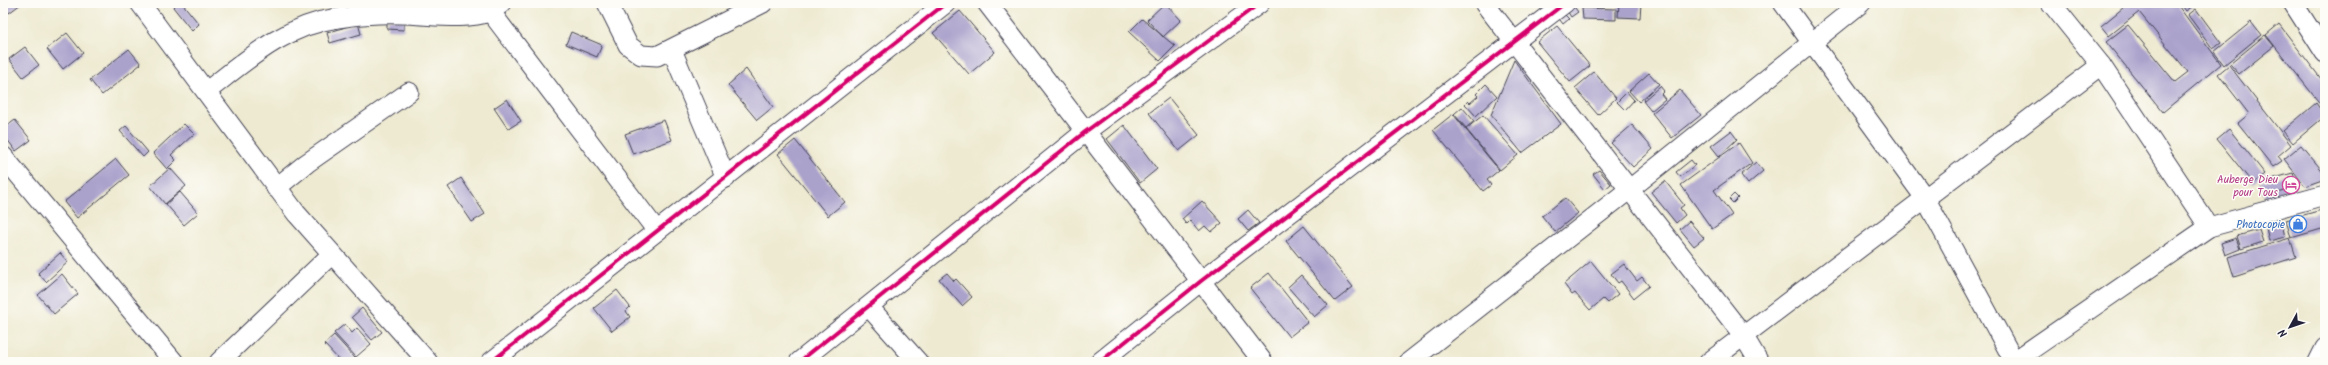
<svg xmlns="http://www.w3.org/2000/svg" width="2328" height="365" font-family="Kalam,sans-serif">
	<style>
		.building { fill: #aba2cc }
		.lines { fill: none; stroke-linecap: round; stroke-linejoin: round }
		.minor-casing { stroke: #414052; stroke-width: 21 }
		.minor { stroke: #fff; stroke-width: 19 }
		.cycleway-casing { stroke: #fdfcf7; stroke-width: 6 }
		.cycleway { stroke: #d6006c; stroke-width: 4 }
		.labels { text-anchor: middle; stroke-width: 3; stroke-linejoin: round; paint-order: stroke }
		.hotel-label { font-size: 11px; fill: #b23c85; stroke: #fdfcf7; text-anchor: end }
		.shop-label { font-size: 11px; fill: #366cbe; stroke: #fdfcf7; text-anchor: end }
	</style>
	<rect width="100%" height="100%" fill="#fdfcf7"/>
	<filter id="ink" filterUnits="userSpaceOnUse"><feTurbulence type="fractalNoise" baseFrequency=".025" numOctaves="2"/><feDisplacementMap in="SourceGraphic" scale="8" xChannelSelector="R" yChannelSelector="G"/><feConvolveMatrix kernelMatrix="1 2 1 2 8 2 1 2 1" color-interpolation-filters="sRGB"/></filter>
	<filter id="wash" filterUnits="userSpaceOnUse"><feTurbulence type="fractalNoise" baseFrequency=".012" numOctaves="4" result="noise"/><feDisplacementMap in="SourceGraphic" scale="16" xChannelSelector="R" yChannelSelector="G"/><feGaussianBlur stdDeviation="0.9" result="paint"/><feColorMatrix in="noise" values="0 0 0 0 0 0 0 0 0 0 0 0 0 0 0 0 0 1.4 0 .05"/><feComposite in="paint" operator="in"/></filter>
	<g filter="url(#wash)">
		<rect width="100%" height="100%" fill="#eeead1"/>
		<g id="blocks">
			<!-- building -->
			<g class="building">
				<path d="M3,3H22L9,13Z"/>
				<path d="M178,3H182L199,24L192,31L173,7Z"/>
				<path d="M1165,3L1181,20L1163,37L1147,20Z"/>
				<path d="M1539,3H1550L1541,10L1537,5Z"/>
				<path d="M1619,3H1641L1640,18L1618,17Z"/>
				<path d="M2129,3H2176L2221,64L2163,112L2106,42L2128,25L2175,82L2188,72L2139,12L2109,36L2101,26Z"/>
				<path d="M2180,3H2197L2186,11Z"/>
				<path d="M1572,4L1578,12L1571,17L1566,9Z"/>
				<path d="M1582,8L1616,9V20L1583,19Z"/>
				<path d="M2196,9L2221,43L2213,49L2188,15Z"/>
				<path d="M960,11L995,52L969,74L933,33Z"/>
				<path d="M1562,12L1569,19L1563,24L1557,16Z"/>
				<path d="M387,19L404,20V30L387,29Z"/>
				<path d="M1142,19L1175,46L1160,61L1129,32Z"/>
				<path d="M2251,22L2261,35L2224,65L2214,52Z"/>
				<path d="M358,23L361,34L330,43L327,33Z"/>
				<path d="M2279,24L2325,84V110L2266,35Z"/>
				<path d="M1557,26L1590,66L1570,82L1537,42Z"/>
				<path d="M571,32L602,45L597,57L566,44Z"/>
				<path d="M67,33L83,53L63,69L47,49Z"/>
				<path d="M2265,35L2274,46L2239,74L2230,64Z"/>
				<path d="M25,47L39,65L23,77L9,59Z"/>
				<path d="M129,49L141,64L102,95L90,80Z"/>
				<path d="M1514,60L1561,124L1522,153L1491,115Z"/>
				<path d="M2229,65L2291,145L2278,156L2282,161L2273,167L2238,123L2249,114L2218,74Z"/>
				<path d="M746,69L773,107L757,120L728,85Z"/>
				<path d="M1594,72L1616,98L1598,115L1575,88Z"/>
				<path d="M1649,73L1659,84L1639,102L1629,91Z"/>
				<path d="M1486,84L1497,96L1476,116L1465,104L1468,101L1470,103L1478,96L1476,94Z"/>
				<path d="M1660,86L1664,91L1661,94L1665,99L1651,111L1643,101Z"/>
				<path d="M1680,90L1701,115L1672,138L1652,113Z"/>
				<path d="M1627,92L1634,100L1625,110L1617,102Z"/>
				<path d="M1169,98L1199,135L1179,151L1149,113Z"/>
				<path d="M507,99L521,121L508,129L494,108Z"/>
				<path d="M2316,103L2325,116L2293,143L2283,131Z"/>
				<path d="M1462,107L1474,121L1466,128L1454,114Z"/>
				<path d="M1453,114L1499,170L1487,180L1491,185L1483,191L1433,130Z"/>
				<path d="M1483,115L1518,155L1500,170L1466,129Z"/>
				<path d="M15,120L31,140L16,151L3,134V129Z"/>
				<path d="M664,120L672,140L633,154L625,134Z"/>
				<path d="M184,124L194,134L171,155L176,160L167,169L153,153Z"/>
				<path d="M1124,125L1157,169L1140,183L1107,139Z"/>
				<path d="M1632,125L1653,149L1633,167L1611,143Z"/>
				<path d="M126,126L148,152L143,157L120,131Z"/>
				<path d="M2229,129L2265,174L2253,184L2217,139Z"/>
				<path d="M1731,131L1737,139L1719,156L1711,146Z"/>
				<path d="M795,140L845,202L828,216L778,154Z"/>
				<path d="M1739,143L1752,163L1714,190L1732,215L1712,229L1681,185Z"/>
				<path d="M2301,145L2325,174V179L2305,186L2284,159Z"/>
				<path d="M116,159L129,175L77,218L64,202Z"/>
				<path d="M1691,160L1695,165L1680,177L1676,172Z"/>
				<path d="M1756,162L1763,171L1748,184L1741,175Z"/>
				<path d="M170,168L186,186L165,204L150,186Z"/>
				<path d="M1599,170L1611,184L1605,189L1593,174Z"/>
				<path d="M2293,173L2297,187L2264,197L2260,182Z"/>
				<path d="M461,178L485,214L472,222L448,187Z"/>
				<path d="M1665,181L1684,205L1680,208L1685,215L1676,223L1651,192Z"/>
				<path d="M180,192L198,213L184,225L166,204Z"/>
				<path d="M1734,194L1738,198L1733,203L1729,199Z"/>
				<path d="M1565,198L1578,213L1555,232L1542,216Z"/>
				<path d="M1202,201L1222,223L1211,232L1205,226L1199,231L1190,220L1186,224L1182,219Z"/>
				<path d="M2325,209V228L2291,238L2286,220Z"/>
				<path d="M1248,210L1259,223L1248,231L1238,219Z"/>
				<path d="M1689,221L1704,238L1694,246L1680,229Z"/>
				<path d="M2282,224L2285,237L2269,241L2266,228Z"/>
				<path d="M1304,226L1353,287L1335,301L1286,241Z"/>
				<path d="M2259,230L2263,242L2241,249L2237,236Z"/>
				<path d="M2236,238L2240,249L2225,255L2221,243Z"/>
				<path d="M2290,238L2296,257L2234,277L2228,257Z"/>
				<path d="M60,253L68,262L46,282L38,273Z"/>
				<path d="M1591,261L1618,294L1607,303L1603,299L1590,310L1575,293L1572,295L1564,284Z"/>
				<path d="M1624,264L1637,281L1642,277L1649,286L1634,298L1621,281L1618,283L1611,274Z"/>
				<path d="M947,273L954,281L956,279L972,297L962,306L939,279Z"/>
				<path d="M1269,273L1308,322L1289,337L1250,288Z"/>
				<path d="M62,274L78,294L54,314L38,295Z"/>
				<path d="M1301,275L1328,305L1314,317L1288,287Z"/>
				<path d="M617,290L630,307L626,311L630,317L612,331L594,308Z"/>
				<path d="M362,308L382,332L372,340L352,317Z"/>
				<path d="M345,324L352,333L357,328L371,344L356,357L334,333Z"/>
				<path d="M334,335L355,358L350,362H341L324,344Z"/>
			</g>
		</g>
	</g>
	<g filter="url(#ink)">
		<use href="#blocks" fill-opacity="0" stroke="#414052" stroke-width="1"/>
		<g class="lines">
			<defs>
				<g id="minor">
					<path d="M140,3L296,213L428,362"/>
					<path d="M607,3L628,45L641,55L657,56L763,3"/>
					<path d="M987,3L1263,362"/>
					<path d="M1484,3L1743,335L1759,362"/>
					<path d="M1783,3L1925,198L2014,361"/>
					<path d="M2051,3L2101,65L2209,227"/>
					<path d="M2293,3L2325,53"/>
					<path d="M490,11L657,231"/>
					<path d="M672,50L726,178"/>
					<path d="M207,91C247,60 285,25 338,18C358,15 381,13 402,14C426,14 466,21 489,12C494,10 498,6 502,3"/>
					<path d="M3,156L174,362"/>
					<path d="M276,188L307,163L409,92"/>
					<path d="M869,307L918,362"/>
					<path d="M219,362L332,254"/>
					<path d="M491,362L946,3"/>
					<path d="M799,362L1085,132L1260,3"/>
					<path d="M1100,362L1201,281L1565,3"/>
					<path d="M1409,362L1630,189L1861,3"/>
					<path d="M1709,362L2101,65"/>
					<path d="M2013,362L2209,227L2325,195"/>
					<path d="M2318,362L2325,348"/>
				</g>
			</defs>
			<!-- minor casing -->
			<use href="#minor" class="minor-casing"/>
			<!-- minor -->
			<use href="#minor" class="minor"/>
			<defs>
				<g id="cycleway">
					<path d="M491,362L946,3"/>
					<path d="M799,362L1085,132L1260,3"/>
					<path d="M1100,362L1201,281L1565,3"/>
				</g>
			</defs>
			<!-- cycleway casing -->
			<use href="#cycleway" class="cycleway-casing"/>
			<!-- cycleway -->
			<use href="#cycleway" class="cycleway"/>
		</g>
	</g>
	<!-- icons -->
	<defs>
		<symbol id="hotel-ring" viewBox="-11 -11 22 22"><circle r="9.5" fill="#fdfcf7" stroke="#d1479c" stroke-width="1.5"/><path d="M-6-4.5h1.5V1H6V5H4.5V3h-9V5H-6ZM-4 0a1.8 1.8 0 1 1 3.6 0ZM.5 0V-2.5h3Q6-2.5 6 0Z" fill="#d1479c"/></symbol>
		<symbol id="shop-ring" viewBox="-11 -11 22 22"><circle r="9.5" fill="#fdfcf7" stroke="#3f7fe0" stroke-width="1.5"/><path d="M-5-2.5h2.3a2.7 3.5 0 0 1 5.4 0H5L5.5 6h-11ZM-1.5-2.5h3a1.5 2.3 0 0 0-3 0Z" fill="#3f7fe0"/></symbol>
	</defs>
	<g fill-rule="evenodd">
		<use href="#hotel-ring" x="2281" y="175" width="20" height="20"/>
		<use href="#shop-ring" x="2288" y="214" width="20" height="20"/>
	</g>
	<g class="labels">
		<!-- hotel labels -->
		<g class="hotel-label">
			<text x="2278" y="183">Auberge Dieu<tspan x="2278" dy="13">pour Tous</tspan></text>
		</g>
		<!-- shop labels -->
		<g class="shop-label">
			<text x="2285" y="228">Photocopie</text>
		</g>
	</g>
	<!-- margin -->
	<rect width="2328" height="365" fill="none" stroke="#fdfcf7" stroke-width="16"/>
	<!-- north arrow -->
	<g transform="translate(2290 327) rotate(230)" stroke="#fdfcf7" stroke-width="3" paint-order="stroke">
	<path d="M0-3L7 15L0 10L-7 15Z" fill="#22223b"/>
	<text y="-6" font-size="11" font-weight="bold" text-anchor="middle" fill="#22223b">N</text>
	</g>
</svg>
